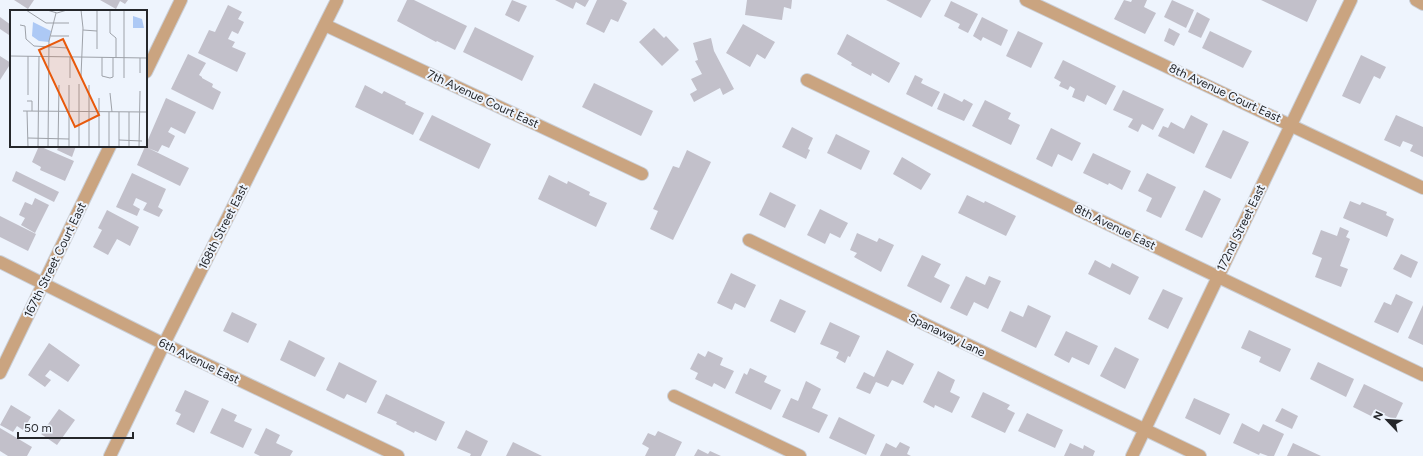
<svg xmlns="http://www.w3.org/2000/svg" width="1423" height="456" font-family="Figtree,sans-serif">
	<style>
		.building { fill: #c2c0ca }
		.lines { fill: none; stroke-linecap: round; stroke-linejoin: round }
		.minor-casing { stroke: #cacfd7; stroke-width: 14 }
		.minor { stroke: #caa480; stroke-width: 12 }
		.labels { text-anchor: middle; stroke-width: 4; stroke-linejoin: round; paint-order: stroke }
		.street-label { font-size: 12px; fill: #25272b; stroke: #eef4fd }
		.inset-road { fill: none; stroke: #9ea2a9; stroke-width: 1 }
		.view { fill: #e8590c; fill-opacity: 0.15; stroke: #e8590c; stroke-width: 2 }
		.inset-edge { fill: none; stroke: #25272b; stroke-width: 2 }
	</style>
	<rect width="100%" height="100%" fill="#eef4fd"/>
	<!-- building -->
	<g class="building">
		<path d="M14,0H34L28,9Z"/>
		<path d="M100,0H128L125,4L120,1L116,9Z"/>
		<path d="M407,0H414L467,26L455,50L437,41L436,42L397,21Z"/>
		<path d="M512,0L527,6L519,22L505,15Z"/>
		<path d="M555,0H589L585,7L576,2L573,9Z"/>
		<path d="M597,0H622L627,3L618,22L611,19L604,33L586,24Z"/>
		<path d="M747,0H792L791,9L784,7L782,20L745,15Z"/>
		<path d="M886,0H931L921,18Z"/>
		<path d="M1124,0L1131,2L1132,0H1147L1144,7L1156,13L1145,34L1114,19Z"/>
		<path d="M1172,0L1194,10L1186,28L1164,17Z"/>
		<path d="M1261,0H1317L1307,22Z"/>
		<path d="M951,1L978,14L968,33L958,28L960,24L944,16Z"/>
		<path d="M228,5L242,12L238,19L244,22L238,34L232,31L228,39L235,42L232,47L246,53L237,72L198,53L209,30L215,32Z"/>
		<path d="M1197,12L1210,19L1201,38L1188,32Z"/>
		<path d="M0,17L11,25V31L9,35L0,29Z"/>
		<path d="M982,17L1008,30L1001,46L983,37L981,41L973,36Z"/>
		<path d="M743,24L775,42L765,59L757,54L750,67L726,53Z"/>
		<path d="M475,27L534,56L522,81L463,52Z"/>
		<path d="M654,28L664,38L666,36L679,50L662,66L639,42Z"/>
		<path d="M1169,28L1180,34L1174,46L1164,41Z"/>
		<path d="M1018,31L1043,43L1031,68L1006,56Z"/>
		<path d="M1210,31L1252,51L1243,68L1202,48Z"/>
		<path d="M847,34L900,63L889,83L872,73L871,76L851,65L852,63L837,54Z"/>
		<path d="M711,38L714,51L734,89L723,95L720,88L694,102L690,94L697,90L691,79L702,74L695,61L698,60L693,43Z"/>
		<path d="M188,54L206,63L199,75L202,77V78L213,84L212,87L221,92L213,110L171,89Z"/>
		<path d="M1361,55L1386,67L1380,79L1374,76L1360,104L1342,96Z"/>
		<path d="M0,56L11,63L0,80Z"/>
		<path d="M1063,60L1116,86L1106,105L1087,95L1084,102L1072,97L1075,89L1070,86L1068,90L1059,86L1061,82L1054,78Z"/>
		<path d="M915,75L923,79L921,83L940,92L932,107L906,94Z"/>
		<path d="M594,83L653,111L641,136L582,107Z"/>
		<path d="M365,85L382,94L384,91L406,102L405,104L424,113L413,135L355,107Z"/>
		<path d="M1123,90L1164,109L1153,130L1142,124L1138,132L1128,127L1133,119L1113,110Z"/>
		<path d="M944,93L962,102L964,99L973,104L964,121L937,109Z"/>
		<path d="M166,98L196,112L185,134L171,127L168,132L175,136L169,148L162,145L158,152L148,148L189,168L180,186L137,165Z"/>
		<path d="M985,100L1011,113L1008,119L1020,125L1011,145L972,126Z"/>
		<path d="M432,115L491,144L479,169L419,140Z"/>
		<path d="M1191,115L1208,124L1194,154L1158,136L1163,126L1168,128L1171,122L1184,129Z"/>
		<path d="M1396,115L1423,127V157L1410,151L1413,145L1403,141L1400,147L1384,140Z"/>
		<path d="M792,127L813,138L808,149L810,150L806,159L782,147Z"/>
		<path d="M1051,128L1081,143L1072,161L1058,154L1052,167L1036,159Z"/>
		<path d="M1223,130L1249,142L1231,179L1205,167Z"/>
		<path d="M836,134L870,151L861,170L827,153Z"/>
		<path d="M39,146L74,161L65,181L40,170L41,167L32,162Z"/>
		<path d="M59,146H76L72,157L57,150Z"/>
		<path d="M687,150L711,162L673,240L650,229L658,211L653,209L673,166L679,168Z"/>
		<path d="M1093,153L1131,171L1122,190L1109,183L1108,185L1083,173Z"/>
		<path d="M902,157L931,174L921,190L893,174Z"/>
		<path d="M16,171L59,192L54,202L12,181Z"/>
		<path d="M132,173L166,189L158,207L163,210L159,217L143,210L147,203L136,198L133,205L140,209L137,216L116,207Z"/>
		<path d="M1147,173L1176,187L1161,218L1146,211L1152,198L1138,191Z"/>
		<path d="M549,175L567,184L568,181L590,192L589,195L607,203L596,227L538,199Z"/>
		<path d="M1204,190L1221,199L1202,238L1185,230Z"/>
		<path d="M770,192L796,205L785,228L759,215Z"/>
		<path d="M967,195L984,203L985,201L1016,216L1006,236L958,213Z"/>
		<path d="M35,198L49,205L35,233L21,225L25,218L19,215L25,202L32,205Z"/>
		<path d="M1350,201L1360,205L1362,202L1387,212L1386,215L1394,219L1387,237L1343,218Z"/>
		<path d="M820,209L848,223L840,238L830,233L825,244L807,235Z"/>
		<path d="M107,210L139,227L130,246L117,239L108,255L93,247L102,230L98,228Z"/>
		<path d="M0,216L36,234L28,251L0,237Z"/>
		<path d="M1340,227L1349,231L1346,237L1350,239L1340,266L1348,269L1341,287L1315,277L1322,258L1312,254L1321,230L1337,236Z"/>
		<path d="M857,233L877,242L879,238L894,245L881,272L854,257L857,253L850,250Z"/>
		<path d="M1401,254L1418,262L1411,278L1393,269Z"/>
		<path d="M922,255L941,264L934,277L950,285L941,303L907,286Z"/>
		<path d="M1095,260L1110,268L1112,263L1139,277L1130,295L1088,274Z"/>
		<path d="M731,273L756,285L745,308L735,303L732,310L717,303Z"/>
		<path d="M966,276L985,285L989,276L1001,281L988,309L974,302L967,316L950,308Z"/>
		<path d="M1163,289L1183,298L1168,329L1148,319Z"/>
		<path d="M1396,294L1413,302L1398,333L1374,322L1384,302L1391,305Z"/>
		<path d="M780,299L806,311L795,333L770,321Z"/>
		<path d="M1028,305L1051,316L1036,348L1001,331L1010,311L1023,317Z"/>
		<path d="M1423,305V345L1408,338Z"/>
		<path d="M232,312L257,324L248,343L223,331Z"/>
		<path d="M830,322L860,336L850,357L848,356L845,363L836,358L839,352L820,344Z"/>
		<path d="M1249,330L1291,349L1280,372L1259,362L1261,357L1241,348Z"/>
		<path d="M1066,331L1098,346L1089,365L1072,357L1069,363L1054,355Z"/>
		<path d="M289,340L325,358L315,377L280,360Z"/>
		<path d="M49,343L80,365L68,382L50,370L45,376L51,380L45,387L28,375Z"/>
		<path d="M1115,347L1139,359L1125,389L1100,376Z"/>
		<path d="M887,350L914,364L903,385L892,380L888,387L876,382L870,394L856,388L864,372L874,377Z"/>
		<path d="M708,351L723,358L720,365L734,371L725,389L714,383L712,387L695,379L698,373L690,369L698,353L705,357Z"/>
		<path d="M339,362L377,381L366,403L347,394L344,399L326,390Z"/>
		<path d="M1318,362L1354,379L1346,397L1310,379Z"/>
		<path d="M750,368L767,376L764,382L781,390L771,410L735,393L744,373L747,375Z"/>
		<path d="M938,371L955,380L950,392L960,397L952,413L935,405L934,408L923,402Z"/>
		<path d="M806,381L821,389L812,408L828,415L819,433L782,417L791,398L798,401Z"/>
		<path d="M1364,384L1403,403L1395,420L1374,410L1371,416L1353,407Z"/>
		<path d="M185,390L209,401L194,433L176,424L181,414L175,411Z"/>
		<path d="M983,392L1010,405L1007,409L1015,413L1005,433L971,417Z"/>
		<path d="M386,394L445,422L436,441L415,431L414,433L396,424L397,422L377,413Z"/>
		<path d="M1194,398L1230,414L1220,435L1185,418Z"/>
		<path d="M11,405L31,417L23,430L17,426L13,432L0,425Z"/>
		<path d="M222,408L237,415L234,421L252,429L243,448L210,433Z"/>
		<path d="M1282,408L1298,416L1292,429L1275,421Z"/>
		<path d="M59,409L75,420L57,445L41,434Z"/>
		<path d="M1027,413L1063,430L1055,448L1018,431Z"/>
		<path d="M839,417L875,435L866,455L829,438Z"/>
		<path d="M1242,423L1259,432L1263,424L1284,434L1274,456H1268L1260,453L1259,455L1233,443Z"/>
		<path d="M0,428L32,447L27,456H8L0,451Z"/>
		<path d="M266,428L280,435L276,443L293,451L290,456H260L254,453Z"/>
		<path d="M466,430L488,441L481,456H470L471,454L457,448Z"/>
		<path d="M658,431L682,442L675,456H645L649,448L642,444L648,433L655,436Z"/>
		<path d="M513,442L542,456H506Z"/>
		<path d="M900,442L910,447L907,454L911,456H880L886,443L896,448Z"/>
		<path d="M1070,443L1083,449L1084,445L1095,451L1093,456H1064Z"/>
		<path d="M1293,443L1321,456H1287Z"/>
		<path d="M698,449L708,454L710,451L721,456H694Z"/>
	</g>
	<g class="lines">
		<defs>
			<g id="minor">
				<path d="M1026,0L1423,188"/>
				<path d="M1416,0L1423,4"/>
				<path d="M325,25L642,174"/>
				<path d="M146,72L181,0"/>
				<path d="M807,80L1423,375"/>
				<path d="M749,240L1200,456"/>
				<path d="M0,262L164,344L398,456"/>
				<path d="M0,373L110,146"/>
				<path d="M674,396L800,456"/>
				<path d="M110,456L164,344L337,0"/>
				<path d="M1132,456L1351,0"/>
			</g>
		</defs>
		<!-- minor casing -->
		<use href="#minor" class="minor-casing"/>
		<!-- minor -->
		<use href="#minor" class="minor"/>
	</g>
	<g class="labels">
		<!-- street labels -->
		<g class="street-label">
			<text transform="translate(1225 93) rotate(25)" y="4">8th Avenue Court East</text>
			<text transform="translate(483 99) rotate(25)" y="4">7th Avenue Court East</text>
			<text transform="translate(223 227) rotate(-63)" y="4">168th Street East</text>
			<text transform="translate(1115 227) rotate(26)" y="4">8th Avenue East</text>
			<text transform="translate(1241 228) rotate(-64)" y="4">172nd Street East</text>
			<text transform="translate(55 260) rotate(-64)" y="4">167th Street Court East</text>
			<text transform="translate(947 335) rotate(26)" y="4">Spanaway Lane</text>
			<text transform="translate(199 361) rotate(26)" y="4">6th Avenue East</text>
		</g>
	</g>
	<!-- overview -->
	<g transform="translate(10 10)">
		<rect width="137" height="137" fill="#eef4fd"/>
		<path d="M123,6L132,9L134,18H123ZM23,12L41,21L39,32L29,31L22,26Z" fill="#adc9f5"/>
		<path class="inset-road" d="M16,0L36,13H59M37,0L47,3L57,0M71,0L73,18L71,66M87,0V39M100,0V23L106,28V48M10,15L15,16L16,29L24,36L58,38M73,20L87,21M41,26H59M0,46L137,48M92,47V66L100,68L103,67V48M130,63V48M60,68V47M114,68V0M100,83L102,102M18,85V46M89,88V137M17,91H22V101M13,101L137,102M17,101L18,137M18,128L59,129M109,130L132,131M28,137L29,46M38,137L39,31L46,3M48,137L49,75M59,137V75M69,137V74M79,137V75M99,137V102M109,137V102M119,137V102M129,137L130,81"/>
		<path class="view" d="M53,29L89,105L65,117L29,40Z"/>
		<rect width="137" height="137" class="inset-edge"/>
	</g>
	<!-- north arrow -->
	<g transform="translate(1387 420) rotate(295)" stroke="#eef4fd" stroke-width="3" paint-order="stroke">
	<path d="M0-3L7 15L0 10L-7 15Z" fill="#25272b"/>
	<text y="-6" font-size="11" font-weight="bold" text-anchor="middle" fill="#25272b">N</text>
	</g>
	<!-- scale -->
	<path d="M18 432v6h115v-6" fill="none" stroke="#25272b" stroke-width="2"/>
	<text x="24" y="432" font-size="12" fill="#25272b" stroke="#eef4fd" stroke-width="3" paint-order="stroke">50 m</text>
</svg>
